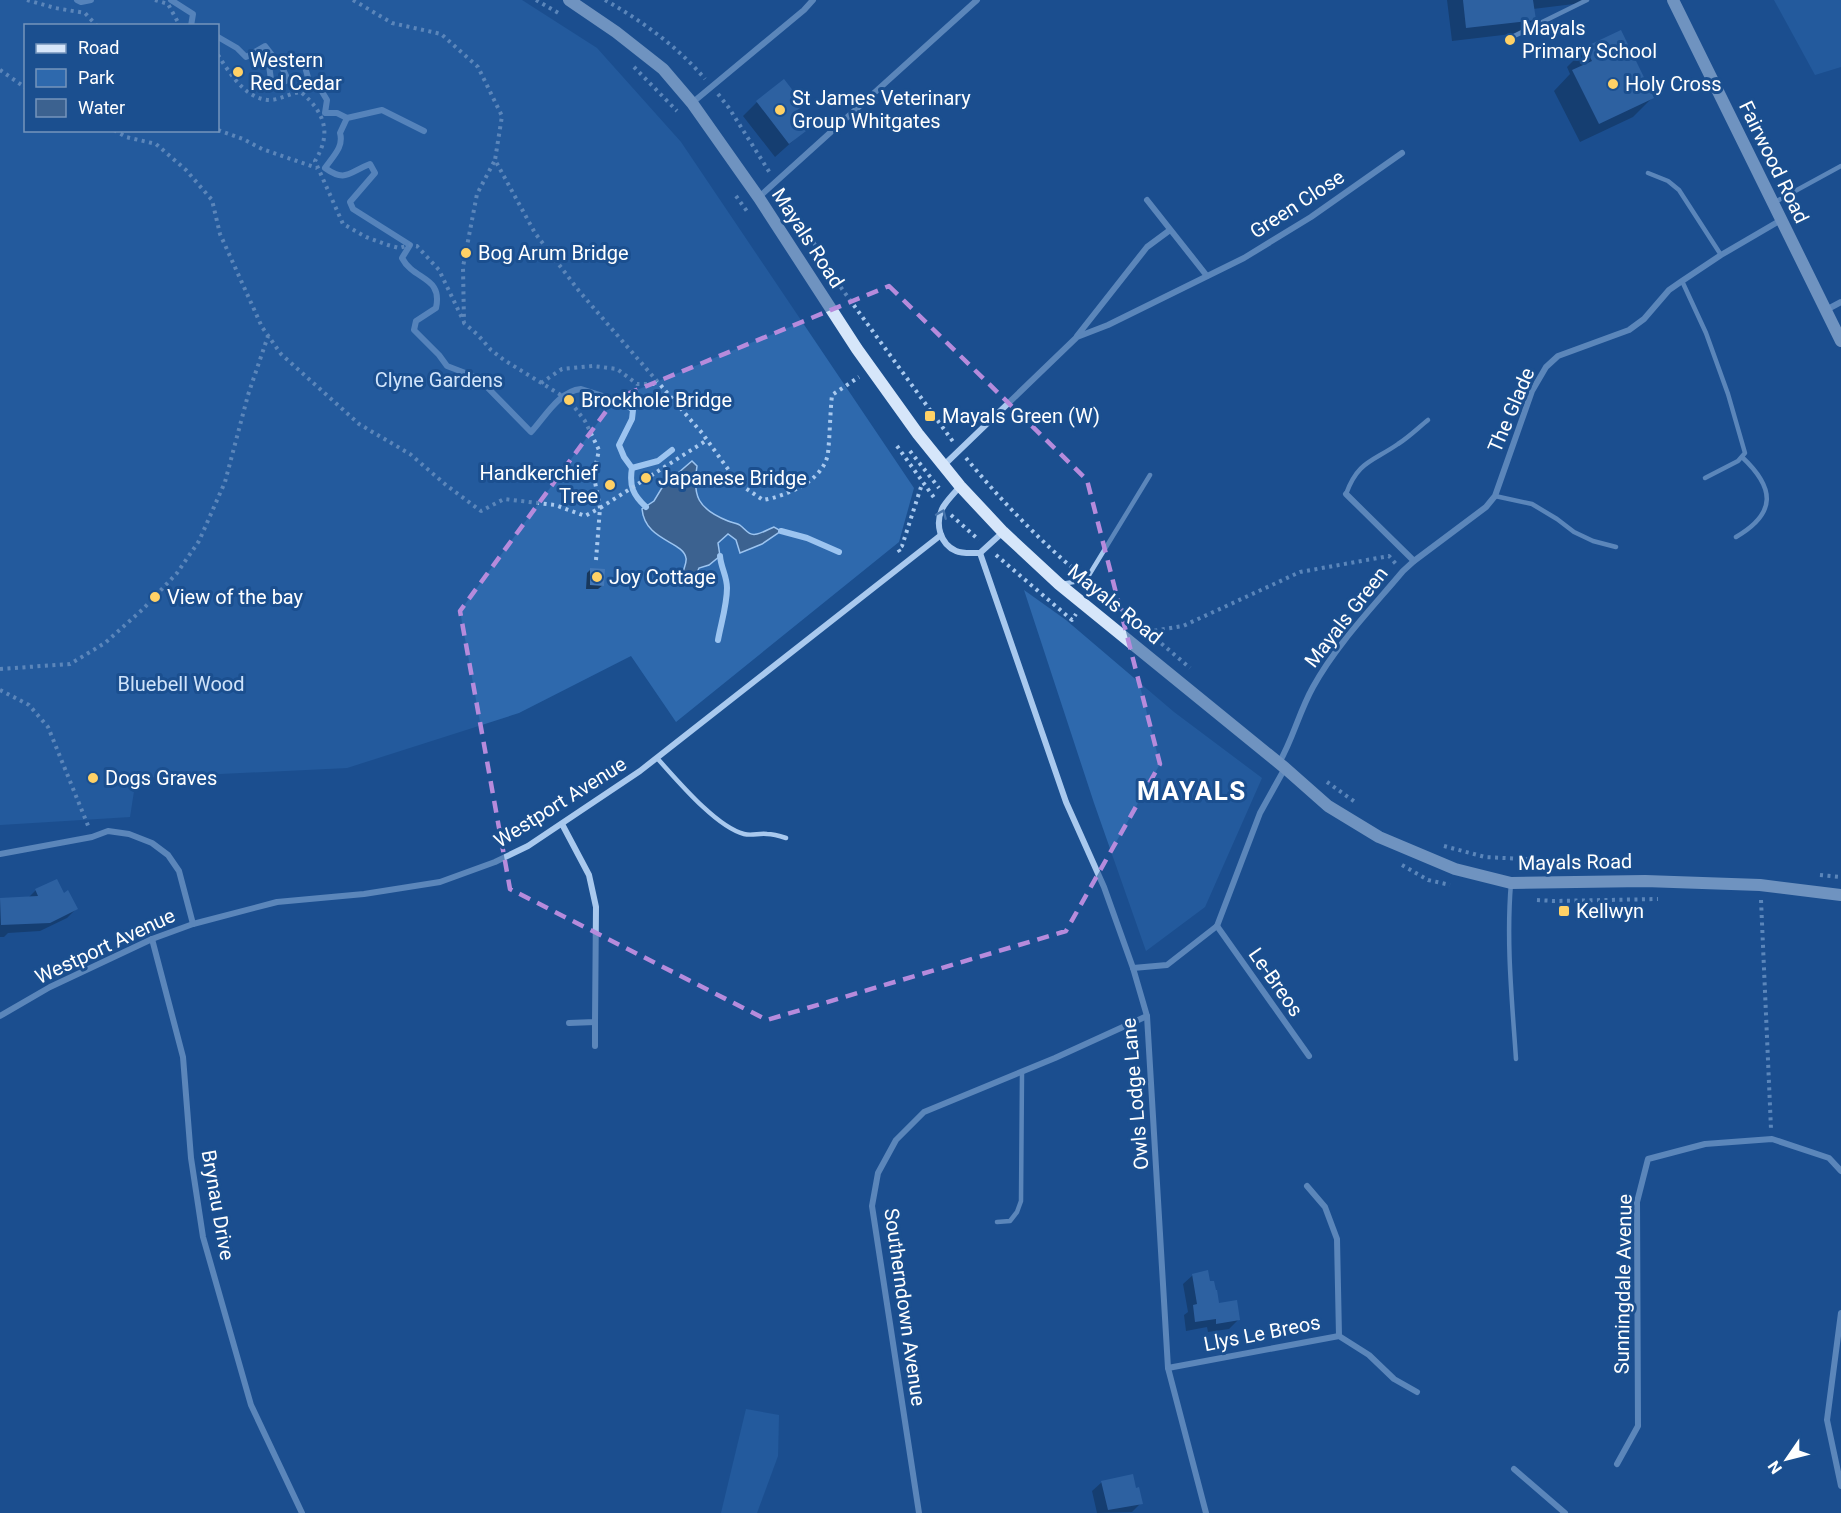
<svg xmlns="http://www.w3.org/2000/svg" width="1841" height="1513" font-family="Roboto,sans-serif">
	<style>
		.green { fill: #2e69ad; fill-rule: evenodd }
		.water { fill: #3c6290; stroke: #9cc4f0; stroke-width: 1.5 }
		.shadow { fill: #0007 }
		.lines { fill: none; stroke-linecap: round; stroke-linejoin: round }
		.stream { stroke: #9cc4f0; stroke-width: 6 }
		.building { fill: #4478b7 }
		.path { stroke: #a9c9ee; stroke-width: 4; stroke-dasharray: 3 4.5; stroke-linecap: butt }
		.lane { stroke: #a9c9ee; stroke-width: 4.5 }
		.street { stroke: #a9c9ee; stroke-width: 6 }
		.secondary { stroke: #d6e6fa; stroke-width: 12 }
		.oneway { stroke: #4674ac }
		.marked { fill: none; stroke: #b68bdc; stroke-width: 4.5; stroke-dasharray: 12 8; stroke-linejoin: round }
		.poi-dot { fill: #ffd166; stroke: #1b4f8f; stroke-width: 2 }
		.labels { text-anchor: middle; stroke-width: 6; stroke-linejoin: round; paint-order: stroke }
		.poi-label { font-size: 20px; fill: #fff; stroke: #1b4f8f; text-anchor: start }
		.street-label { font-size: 20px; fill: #fff; stroke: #1b4f8f }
		.park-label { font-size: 20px; fill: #cfe3fa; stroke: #1b4f8f }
		.district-label { font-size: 26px; font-weight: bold; letter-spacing: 1.5px; fill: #fff; stroke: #1b4f8f }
	</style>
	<rect width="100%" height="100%" fill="#1b4f8f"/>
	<!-- green -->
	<g class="green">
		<path d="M0,0H522L597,48L681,142L914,488L899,542L676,722L631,656L519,713L347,768L136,778L130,817L0,825ZM26,26H218V130H26Z"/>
		<path d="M1774,0H1841V67L1815,75Z"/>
		<path d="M1024,590L1066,620L1174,712L1262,778L1205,907L1146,951L1094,803Z"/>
		<path d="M746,1409L779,1415L778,1456L757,1513H721Z"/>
	</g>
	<!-- water -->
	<path class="water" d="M692,461L697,466C692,496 698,509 728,521C732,523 738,523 741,526C746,530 749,536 757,534C762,533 769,529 774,527L781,531L762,544L740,553L736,540L728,534L718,543L720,556L709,565L699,568L696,575L683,572C684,568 687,562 686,558C683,541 645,541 642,509L654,501L663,486Z"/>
	<!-- shadow -->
	<g class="shadow">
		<path d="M1447,0H1585L1582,3L1533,9L1534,19L1520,33L1452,41Z"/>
		<path d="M1586,48L1652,98L1633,117L1580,142L1554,91L1570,74L1567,67Z"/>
		<path d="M783,81L802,105L791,116L804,131L775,157L743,116L757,102Z"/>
		<path d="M591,569L603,585L598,589H586L587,573Z"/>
		<path d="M36,890L63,895L76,909L67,918L40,931L8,933L4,937H0V899L28,898Z"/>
		<path d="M1193,1275L1209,1283L1218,1304L1238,1320L1229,1329L1208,1332L1207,1327L1186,1331L1184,1315L1188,1312L1183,1284Z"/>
		<path d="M1102,1482L1141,1503L1132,1512L1097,1513L1092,1491Z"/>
	</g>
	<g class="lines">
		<!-- stream -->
		<g class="stream">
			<path d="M77,0L81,2L91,0"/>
			<path d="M171,0L193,14L191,26"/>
			<path d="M218,37L237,48L246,57L265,46L272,55L269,65L271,80L281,83L288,80L282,67L293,59L305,67L309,81L321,90L327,100L325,113H337L347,118"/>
			<path d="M424,131L382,110L347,118L340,133C344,147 333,156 325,168C346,183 349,172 370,164L375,173L350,202L353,209L410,245L402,258C414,281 443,276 436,308L416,321L414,330L439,355L447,366L473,376L484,384L531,432C545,417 559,391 581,389L625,403L633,410L632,419L619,445L624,457L632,468"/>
			<path d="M646,507C633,495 629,486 632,468L658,461L672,450"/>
			<path d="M781,531L807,538L839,552"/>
			<path d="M718,640C721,623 727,605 727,588C727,576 721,568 720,556"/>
		</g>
	</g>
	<!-- building -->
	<g class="building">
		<path d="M1463,0H1533L1536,20L1466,28Z"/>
		<path d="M1621,30L1654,98L1599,124L1572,70L1592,61L1585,47Z"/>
		<path d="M784,79L804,105L792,114L806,131L789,144L756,101Z"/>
		<path d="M590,568L605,569L604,586L590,585Z"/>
		<path d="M57,879L64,893L68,890L78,909L50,923L1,925L0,898L38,896L35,889Z"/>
		<path d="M1208,1270L1210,1281H1214L1216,1290H1217L1219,1303L1237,1300L1240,1320L1216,1324V1319L1195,1322L1193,1305L1197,1304L1192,1274Z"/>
		<path d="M1133,1474L1136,1488L1139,1487L1143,1504L1108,1510L1101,1481Z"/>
	</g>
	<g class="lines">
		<!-- path -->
		<g class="path">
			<path d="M27,0L55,8L85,13L97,26"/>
			<path d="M155,0L168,4L180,26"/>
			<path d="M353,0L392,23L441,34L478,67L502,116L495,160L535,233L579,291L702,433L738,483L763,500C786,496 824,481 828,453C830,434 830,414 832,395L859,377"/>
			<path d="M536,0L560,14"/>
			<path d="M605,0C642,21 678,47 705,79"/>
			<path d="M218,55C229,72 245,99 269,100C280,100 290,93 301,92C325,113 332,133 315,161L343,224L366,237L388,245L399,248L410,245L417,246L439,270L464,322"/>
			<path d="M634,67L677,111"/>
			<path d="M0,70L26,88"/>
			<path d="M718,94L729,108L770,173"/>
			<path d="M114,130L126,137L156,144L186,170L212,200L220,234L262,327L281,354L359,424L410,454L446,485L481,511L504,499L555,505L585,516L600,508L595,482L596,464L599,450L585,421L569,400L504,360L491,350L478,335L464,323L463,267L477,194L495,160"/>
			<path d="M218,130L243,139L262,149L317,168"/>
			<path d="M782,191L842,289L954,443"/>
			<path d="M736,196L749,214"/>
			<path d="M541,383L562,369L593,366L617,369L637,384H658"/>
			<path d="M897,446L935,499"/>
			<path d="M910,451L939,488"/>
			<path d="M966,458C999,498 1036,537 1076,571"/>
			<path d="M951,515L979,540"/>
			<path d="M900,552L898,549L902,546L922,484"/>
			<path d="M996,555L1072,620L1076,614"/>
			<path d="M596,560L600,508L707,440"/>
			<path d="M1093,585L1190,668"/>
			<path d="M1147,632L1183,626L1300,572L1389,556L1396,564"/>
			<path d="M0,669L70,664L105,643L143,609L177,573L199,541L225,482L248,395L268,336"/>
			<path d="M0,690L29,705L48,727L89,828"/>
			<path d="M1327,782L1355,802"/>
			<path d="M1444,846L1485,857L1623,864"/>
			<path d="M1402,865L1428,880L1450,885"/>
			<path d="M1820,875L1841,877"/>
			<path d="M1537,900L1554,901L1658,899"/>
			<path d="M1761,900L1771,1129"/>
		</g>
		<!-- lane -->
		<g class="lane">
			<path d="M1506,40L1587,0"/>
			<path d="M1648,173L1668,181L1679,190L1721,255"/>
			<path d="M1775,202L1841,166"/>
			<path d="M1682,281L1706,333L1728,394L1745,453L1738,461L1705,478"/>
			<path d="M1346,494C1358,461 1372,462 1398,444C1409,437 1418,428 1428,420"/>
			<path d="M1495,496L1532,504L1557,519L1574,532L1593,541L1616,547"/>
			<path d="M1736,537C1777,513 1775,488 1742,457"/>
			<path d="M1061,584L1086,580L1150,475"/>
			<path d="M657,758C677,780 716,827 744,834C752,836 759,833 767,834C773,834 780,836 786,838"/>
			<path d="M1511,883C1506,942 1512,1000 1516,1059"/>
			<path d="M997,1222L1010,1221L1017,1212L1021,1201L1022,1072"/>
		</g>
		<!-- street -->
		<g class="street">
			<path d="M692,103L804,10L813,0"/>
			<path d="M759,197L977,0"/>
			<path d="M1147,200L1207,276"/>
			<path d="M1826,310L1841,302"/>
			<path d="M1077,336L1147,247L1170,230"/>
			<path d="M943,466L1077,337L1108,325L1244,258L1311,217L1402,153"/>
			<path d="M960,486C954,494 946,501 942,509C935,524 940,544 956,551C962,554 972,553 980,553L1003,532"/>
			<path d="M1346,494L1414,561"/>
			<path d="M980,553L1066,802L1104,887L1133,968L1147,1016L1168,1368L1206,1513"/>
			<path d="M1279,763C1293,739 1299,712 1313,687C1336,645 1372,608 1403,571L1414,561L1486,507L1495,496L1532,391L1546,367L1558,356L1629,330L1644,319L1669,290L1682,281L1721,255L1781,220"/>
			<path d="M562,824L589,875L596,907L595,1022L569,1023"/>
			<path d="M0,854L92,837L108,831L129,834L152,843L168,855L179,871L193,924"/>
			<path d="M1217,926L1309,1056"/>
			<path d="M152,939L183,1057L191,1158L203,1237L251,1405L302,1513"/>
			<path d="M1133,968L1167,965L1217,926L1260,813L1285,768"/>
			<path d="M0,1016L50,987L152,939L193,924L277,902L364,894L440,882L495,862L528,846L640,771L941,535"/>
			<path d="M595,1046V1022"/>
			<path d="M1307,1186L1325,1207L1337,1239L1339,1336"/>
			<path d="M1841,1313L1827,1420L1841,1486"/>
			<path d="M1168,1368L1339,1336L1369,1355L1394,1379L1417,1392"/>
			<path d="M1617,1464L1638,1426L1637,1202L1648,1159L1705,1144L1772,1139L1829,1158L1841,1171"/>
			<path d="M1514,1469L1565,1513"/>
			<path d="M919,1513L872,1206L878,1173L896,1140L924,1112L1055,1058L1147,1016"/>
		</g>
		<!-- secondary -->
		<g class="secondary">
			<path d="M569,0L616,32L663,69L692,103L759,198L857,349L918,434L960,486L1003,532L1059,584L1285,768L1328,806L1379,837L1455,869L1511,883L1645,881L1760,885L1841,895"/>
			<path d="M1673,0L1841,341"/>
		</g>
	</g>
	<!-- one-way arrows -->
	<defs><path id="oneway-chevron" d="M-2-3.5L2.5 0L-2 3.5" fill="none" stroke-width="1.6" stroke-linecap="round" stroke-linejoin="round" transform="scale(1.5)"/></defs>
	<use class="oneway" href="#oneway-chevron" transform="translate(942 514) rotate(-67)"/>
	<!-- marked area -->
	<path d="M0 0H1841V1513H0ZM889,286L1087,480L1160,764L1066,931L767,1020L510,889L460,611L615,399Z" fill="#1b4f8f" fill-opacity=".55" fill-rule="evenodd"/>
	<path class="marked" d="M889,286L1087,480L1160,764L1066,931L767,1020L510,889L460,611L615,399Z"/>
	<!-- markers -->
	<g class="poi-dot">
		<circle cx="1510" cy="40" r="6"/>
		<circle cx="238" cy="72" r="6"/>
		<circle cx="1613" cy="84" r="6"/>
		<circle cx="780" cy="110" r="6"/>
		<circle cx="466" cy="253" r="6"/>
		<circle cx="569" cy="400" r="6"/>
		<rect x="924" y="410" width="12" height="12" rx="3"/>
		<circle cx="646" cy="478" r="6"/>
		<circle cx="610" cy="485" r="6"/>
		<circle cx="597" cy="577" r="6"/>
		<circle cx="155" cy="597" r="6"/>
		<circle cx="93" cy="778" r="6"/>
		<rect x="1558" y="905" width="12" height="12" rx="3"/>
	</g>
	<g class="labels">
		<!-- poi labels -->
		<g class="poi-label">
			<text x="1522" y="35">Mayals<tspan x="1522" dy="23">Primary School</tspan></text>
			<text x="250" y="67">Western<tspan x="250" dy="23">Red Cedar</tspan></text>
			<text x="1625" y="91">Holy Cross</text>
			<text x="792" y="105">St James Veterinary<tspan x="792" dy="23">Group Whitgates</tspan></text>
			<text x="478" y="260">Bog Arum Bridge</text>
			<text x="581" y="407">Brockhole Bridge</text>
			<text x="942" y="423">Mayals Green (W)</text>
			<text x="598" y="480" text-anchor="end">Handkerchief<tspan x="598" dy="23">Tree</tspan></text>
			<text x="658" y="485">Japanese Bridge</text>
			<text x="609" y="584">Joy Cottage</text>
			<text x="167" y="604">View of the bay</text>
			<text x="105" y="785">Dogs Graves</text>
			<text x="1576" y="918">Kellwyn</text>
		</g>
		<!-- street labels -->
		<g class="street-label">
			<text transform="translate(1774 162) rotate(64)" y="7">Fairwood Road</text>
			<text transform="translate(1297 204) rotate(-33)" y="7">Green Close</text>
			<text transform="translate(808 238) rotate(57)" y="7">Mayals Road</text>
			<text transform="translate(1511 410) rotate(-67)" y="7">The Glade</text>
			<text transform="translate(1115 604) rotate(39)" y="7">Mayals Road</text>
			<text transform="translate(1346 617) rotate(-52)" y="7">Mayals Green</text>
			<text transform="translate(560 802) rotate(-32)" y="7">Westport Avenue</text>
			<text transform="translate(1575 862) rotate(-1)" y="7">Mayals Road</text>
			<text transform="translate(105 946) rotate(-25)" y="7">Westport Avenue</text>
			<text transform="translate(1276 982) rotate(55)" y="7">Le-Breos</text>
			<text transform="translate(1135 1094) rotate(-95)" y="7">Owls Lodge Lane</text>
			<text transform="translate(218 1205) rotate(80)" y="7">Brynau Drive</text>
			<text transform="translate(1623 1284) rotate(-89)" y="7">Sunningdale Avenue</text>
			<text transform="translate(905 1307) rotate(82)" y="7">Southerndown Avenue</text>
			<text transform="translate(1262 1333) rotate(-11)" y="7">Llys Le Breos</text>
		</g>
		<!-- park labels -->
		<g class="park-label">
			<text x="439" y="387">Clyne Gardens</text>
			<text x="181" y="691">Bluebell Wood</text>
		</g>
		<!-- district labels -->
		<g class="district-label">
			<text x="1192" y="800">MAYALS</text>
		</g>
	</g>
	<!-- legend -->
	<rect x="24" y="24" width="195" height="108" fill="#1b4f8f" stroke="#7695bc" stroke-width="1.5"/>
	<rect x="36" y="44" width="30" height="9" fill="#d6e6fa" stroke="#7695bc" stroke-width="1.5"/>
	<text x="78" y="54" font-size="18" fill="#ffffff">Road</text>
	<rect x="36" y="69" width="30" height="18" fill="#2e69ad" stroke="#7695bc" stroke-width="1.5"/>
	<text x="78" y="84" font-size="18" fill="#ffffff">Park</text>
	<rect x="36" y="99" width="30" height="18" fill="#3c6290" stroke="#7695bc" stroke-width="1.5"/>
	<text x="78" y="114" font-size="18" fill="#ffffff">Water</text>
	<!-- north arrow -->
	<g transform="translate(1787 1459) rotate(235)" stroke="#1b4f8f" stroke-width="4.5" paint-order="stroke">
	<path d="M0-4.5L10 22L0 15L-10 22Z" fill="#ffffff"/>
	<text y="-9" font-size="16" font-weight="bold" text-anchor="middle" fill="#ffffff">N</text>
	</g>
</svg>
